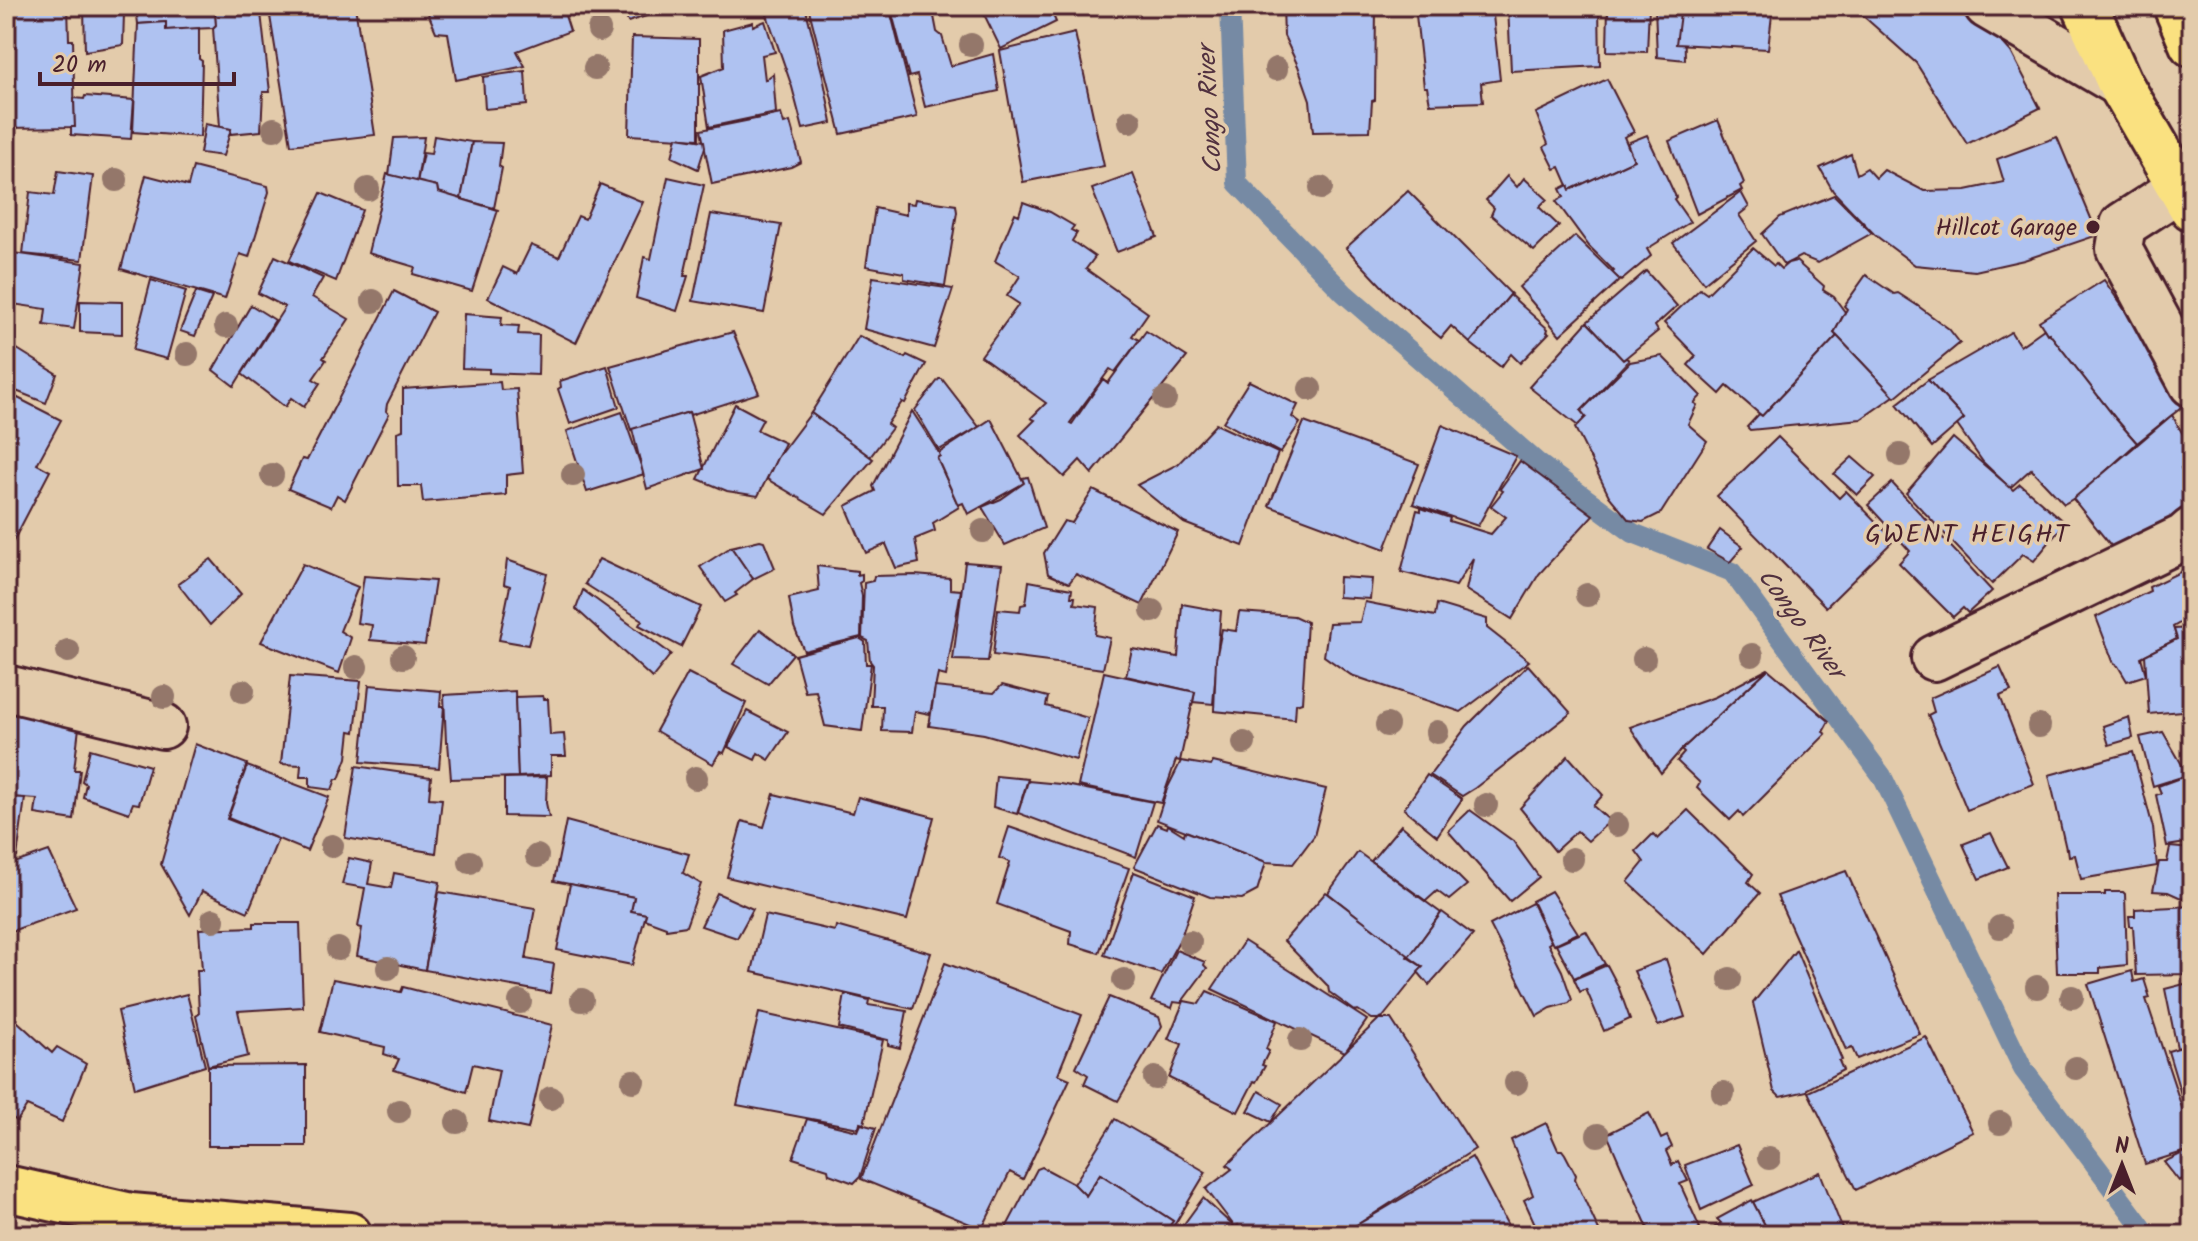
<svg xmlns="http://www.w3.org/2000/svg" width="2198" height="1241" font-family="Kalam,sans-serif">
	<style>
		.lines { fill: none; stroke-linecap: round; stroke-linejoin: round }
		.stream { stroke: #768aa4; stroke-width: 20 }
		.building { fill: #afc2f1; stroke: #4a1f2b; stroke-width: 2 }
		.minor-casing { stroke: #4a1f2b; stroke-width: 50 }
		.major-casing { stroke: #4a1f2b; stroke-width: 50 }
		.minor { stroke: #e3cbab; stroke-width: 44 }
		.major { stroke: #fae180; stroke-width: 44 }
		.tree { fill: #94776b }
		.poi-dot { fill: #4a1f2b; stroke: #e3cbab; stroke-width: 3 }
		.labels { text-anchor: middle; stroke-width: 7; stroke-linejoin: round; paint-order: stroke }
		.poi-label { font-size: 24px; fill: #4a1f2b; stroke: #e3cbab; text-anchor: end }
		.water-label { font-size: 26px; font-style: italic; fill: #51313f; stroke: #e3cbab }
		.neighbourhood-label { font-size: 26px; letter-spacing: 2px; fill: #4a1f2b; stroke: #e3cbab }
	</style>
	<rect width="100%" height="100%" fill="#e3cbab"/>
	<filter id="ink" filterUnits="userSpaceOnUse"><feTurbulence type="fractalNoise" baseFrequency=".0125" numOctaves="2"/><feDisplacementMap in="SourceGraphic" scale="16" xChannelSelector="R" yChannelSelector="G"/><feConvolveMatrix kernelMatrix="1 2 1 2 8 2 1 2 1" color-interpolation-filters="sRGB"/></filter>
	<g filter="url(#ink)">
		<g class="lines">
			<!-- stream -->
			<path class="stream" d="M1230,6L1237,183L1344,293L1538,463L1633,533L1732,572L1882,776L2023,1069L2148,1235"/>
		</g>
		<!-- building -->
		<g class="building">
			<path d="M6,6H68L69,40H73L75,127L6,128Z"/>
			<path d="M136,6H215L216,25L213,28L166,30V22L138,24Z"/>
			<path d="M293,6H355L375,135L291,145L269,10Z"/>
			<path d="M425,6H562L570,31L517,51L525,66L456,80L448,33L436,32Z"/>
			<path d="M622,6H677L628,22Z"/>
			<path d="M764,6H805L823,76L832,123L803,129L792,87Z"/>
			<path d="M808,6H889L917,117L841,134Z"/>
			<path d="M890,6H932L937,32L942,36L951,66L993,54L999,91L925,107L917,75L909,77Z"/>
			<path d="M980,6H1049L1056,22L1001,49Z"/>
			<path d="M1283,6H1376L1375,100L1372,101L1370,131L1313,132L1310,100L1298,66L1284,36Z"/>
			<path d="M1415,6H1492L1500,80L1481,83L1483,102L1430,104L1427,87H1424Z"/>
			<path d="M1508,6H1599L1600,66L1511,71Z"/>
			<path d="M1608,6H1649L1647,52L1607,51Z"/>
			<path d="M1655,6H1684L1685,60L1657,57Z"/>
			<path d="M1681,6H1773L1768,49L1676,44Z"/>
			<path d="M1852,6H1964L1979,16L2011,52L2040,108L1967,144L1916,63Z"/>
			<path d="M84,8L124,13L123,45L85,51Z"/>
			<path d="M243,10L244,14L261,13L270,92H263L261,131L230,134L231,129L220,127L213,28L216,25L215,11Z"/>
			<path d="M765,21L775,52L762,55L765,80L773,74L776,113L709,127L701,76L724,67L723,30L753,22V26Z"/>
			<path d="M166,22V30L199,28V59L202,61L200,137L133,132L138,24Z"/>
			<path d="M1075,33L1104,166L1023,182L1000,51Z"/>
			<path d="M632,37L699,39V139L629,135Z"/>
			<path d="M525,71L527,105L485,109L483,77Z"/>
			<path d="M1607,79L1634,132L1624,137L1634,160L1570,190L1560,167L1555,169L1544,147L1548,144L1536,113Z"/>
			<path d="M85,96L134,100L131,139L71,135V127H75L74,98L84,99Z"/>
			<path d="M781,114L784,124L790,122L801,162L791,167L712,184L701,130Z"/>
			<path d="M1718,120L1744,183L1740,186L1742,190L1697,214L1669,141Z"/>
			<path d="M205,124L231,129L223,156L200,153Z"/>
			<path d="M1647,135L1676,197L1674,199L1690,222L1647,249L1651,256L1621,281L1612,273L1614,271L1589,246L1556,201L1564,197L1560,189L1568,185L1570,190L1634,160L1627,143Z"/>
			<path d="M434,136L472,142L461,199L438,192L437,186L417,182L423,153L431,154Z"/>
			<path d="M424,137L417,182L389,175L394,138Z"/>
			<path d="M677,137L704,141L705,147L698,169L672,157Z"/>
			<path d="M2057,137L2098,235L2024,260L1975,271L1915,265L1875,235L1833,191L1820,168L1851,154L1857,174L1867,168L1876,178L1884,170L1924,191L1966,190L2004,182L1997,159Z"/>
			<path d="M472,142L502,143L499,166L502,168L494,208L461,199Z"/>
			<path d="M193,167L268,186L269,192L249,257L240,254L225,299L121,269L146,175L188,186Z"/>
			<path d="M58,171L93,176L82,260L23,254L30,192L54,195Z"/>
			<path d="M387,174L437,186L438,192L498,210L472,291L413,274L415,267L368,253Z"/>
			<path d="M1133,174L1157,237L1117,252L1092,189Z"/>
			<path d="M1507,176L1517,187L1524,178L1547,199L1539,207L1559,226L1534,251L1491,215L1494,208L1486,200Z"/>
			<path d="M668,177L704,185L684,276H688L677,311L636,298L644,257L651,259Z"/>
			<path d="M600,184L643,202L576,343L488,298L503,267L517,274L531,245L559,257L578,216L585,219Z"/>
			<path d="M1408,191L1511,294L1470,343L1451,326L1441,338L1393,298L1346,248Z"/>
			<path d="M1741,192L1749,207L1739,215L1756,241L1704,283L1673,243Z"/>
			<path d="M321,193L362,210L336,281L289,261Z"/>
			<path d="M1834,195L1872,233L1818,263L1801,256L1784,265L1762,234L1780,217Z"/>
			<path d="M915,199L956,205L957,212L945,286L904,279V273L866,266L875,208L906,215V203L914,204Z"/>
			<path d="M1023,202L1050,212L1074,226L1071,230L1077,233L1072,241L1095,257L1086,269L1148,313L1132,336L1139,340L1115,372L1110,369L1070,423L1072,424L1103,379L1108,383L1146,331L1187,357L1092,474L1080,460L1064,477L1020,435L1035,420L1031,418L1046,403L981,356L1019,304L1007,296L1020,276L995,261L1015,213L1019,215Z"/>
			<path d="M711,214L781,225L764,313L693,301Z"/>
			<path d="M1575,236L1620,280L1560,335L1519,287Z"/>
			<path d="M1753,248L1774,266L1776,264L1781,269L1788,263L1796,261L1824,286L1823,290L1834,297L1845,312L1834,333L1837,336L1762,416L1727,386L1720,394L1688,365L1696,356L1664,323L1700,289L1707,294Z"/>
			<path d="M6,252L84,263L74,329L44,325L46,309L6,303Z"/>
			<path d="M275,256L323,278L312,297L349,319L323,358L326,360L313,379L320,383L304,407L291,398L285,407L242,374L285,307L258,293Z"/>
			<path d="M1646,271L1677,306L1655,326L1658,331L1623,360L1587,322Z"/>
			<path d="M1866,275L1894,294L1898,293L1918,306L1949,329L1960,343L1895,397L1834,333L1847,309L1844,306Z"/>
			<path d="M873,277L953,289L934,348L864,329Z"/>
			<path d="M151,280L186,291L167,359L133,350Z"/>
			<path d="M2104,280L2186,399L2182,407L2137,443L2116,419L2049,333L2047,334L2039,321Z"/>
			<path d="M394,291L434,312L387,404L386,411L389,414L345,500L337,495L331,507L288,489L302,459L307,460Z"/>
			<path d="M196,292L212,297L195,336L180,331Z"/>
			<path d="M1510,295L1548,329L1547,332L1549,333L1520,363L1511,354L1501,367L1470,343Z"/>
			<path d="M80,301L122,302V334L80,332Z"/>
			<path d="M251,305L275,320L234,386L213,370Z"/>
			<path d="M464,314L502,317L501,325L519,326L518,334L539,335L538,375L489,373V369L462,368Z"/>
			<path d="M1587,322L1623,360L1626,358L1629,360L1581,411L1586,417L1578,426L1529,387Z"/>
			<path d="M2044,329L2047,334L2049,333L2116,419L2137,443L2078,496L2064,504L2031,469L2010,488L1983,462L1957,425L1964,419L1928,380L2011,332L2020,346Z"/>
			<path d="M733,332L759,393L690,415L689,412L631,430L610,366Z"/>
			<path d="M859,336L905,358L907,355L926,364L905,403L902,402L887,424L892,428L870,457L811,413Z"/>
			<path d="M1837,336L1894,396L1861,419L1750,430L1747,427L1759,414L1762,416Z"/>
			<path d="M14,347L57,374L46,403L6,387V362Z"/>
			<path d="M1662,356L1701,396L1694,403L1697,405L1688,424L1707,441L1661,513L1643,522L1629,520L1609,496L1575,428L1586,417L1581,411L1630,362Z"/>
			<path d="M607,366L619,407L570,424L558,389L561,387L560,381Z"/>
			<path d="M939,379H942L979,427L939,450L915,410Z"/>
			<path d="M1928,380L1964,419L1932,447L1897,404Z"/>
			<path d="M1249,381L1298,405L1292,417L1300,423L1280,453L1223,422Z"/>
			<path d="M500,382L501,390L517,389L523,473L506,475V495L423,502L421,486H398L397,432L403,430V389Z"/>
			<path d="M6,392L61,420L37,464L50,471L6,555Z"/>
			<path d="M735,404L763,419L757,430L785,443L758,496L727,491L698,479Z"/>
			<path d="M912,411L939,453L940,456L937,458L959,507L933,523L935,531L915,539L919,563L896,568L886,544L866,553L846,506L875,491L873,486Z"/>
			<path d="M622,412L644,474L587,492L567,431Z"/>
			<path d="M689,412L704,469L647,489L632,429Z"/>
			<path d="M811,413L873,459L826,514L767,479L777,458Z"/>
			<path d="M2172,415L2192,450V460L2181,468L2192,489V508L2112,547L2073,499Z"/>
			<path d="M991,419L1024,483L968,514L963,503L958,505L937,458L940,456L939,453Z"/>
			<path d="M1304,422L1419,464L1385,549L1269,506Z"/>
			<path d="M1216,424L1278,453L1243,546L1184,523L1137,485L1178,464Z"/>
			<path d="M1442,425L1516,456L1478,526L1413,504Z"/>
			<path d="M1778,437L1839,498L1846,491L1894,540L1826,607L1717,496Z"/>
			<path d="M1953,438L2013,490L2020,484L2065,523L2034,561L2023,554L1992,584L1906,493Z"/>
			<path d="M1852,457L1875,477L1857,495L1834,474Z"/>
			<path d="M1520,461L1593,515L1539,574L1512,619L1466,590L1473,558L1456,586L1401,572L1417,510L1421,511V508L1450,518L1449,521L1491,534L1506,517L1491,506L1503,491L1500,489Z"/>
			<path d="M1028,477L1044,528L1005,545L982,507L1001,499L1024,483L1022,478Z"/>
			<path d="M1892,483L1992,591L1968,613L1963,608L1953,617L1899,563L1910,551L1868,505Z"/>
			<path d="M1093,490L1178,532L1142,605L1076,574L1069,583L1048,574L1044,553L1064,521L1072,523Z"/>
			<path d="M1720,530L1743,547L1730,562L1707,549Z"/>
			<path d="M760,540L764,541L775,568L753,579L731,547Z"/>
			<path d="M731,547L753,579L735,593L737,595L725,602L700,567Z"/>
			<path d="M211,559L241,594L210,625L178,584Z"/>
			<path d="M599,559L701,607L681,647L639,625L642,620L585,584Z"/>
			<path d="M507,560L547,574L528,645L499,640L510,586L504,584Z"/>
			<path d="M965,562L1002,565L988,661L953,660Z"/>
			<path d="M303,564L358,587L340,631L351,638L339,673L261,642Z"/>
			<path d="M817,566L857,571V575L862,574V581L859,583L862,596L861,637L804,651L794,627L789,598L819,591Z"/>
			<path d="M2186,569L2192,581V616L2173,627L2177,639L2141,657L2146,675L2127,681L2118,666L2114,664L2096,617L2150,591L2149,587Z"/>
			<path d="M915,575L950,578V589L961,590L946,676L938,674L930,714L915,711L912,732L882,731L883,706H871L873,665L870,661L868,641L862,638L864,583L873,581L874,576Z"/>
			<path d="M364,576L435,581L425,645L370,640L372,625L357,623Z"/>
			<path d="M1339,577L1372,579L1370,599L1338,597Z"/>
			<path d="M1029,581L1072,589L1071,597H1075L1074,604L1098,607L1095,635L1110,638L1103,669L993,655L998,609L1020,611L1021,605L1026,604Z"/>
			<path d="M583,590L671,654L652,678L576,609Z"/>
			<path d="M1365,602L1435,616L1437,604L1487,619V628L1529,661L1461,712L1351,675L1324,656L1329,623L1360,622Z"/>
			<path d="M1182,604L1221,611L1213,704L1193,702L1195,692L1126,676L1132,649L1178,657Z"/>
			<path d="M1239,612L1294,616L1307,622L1302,702L1296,704L1295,719L1214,711L1216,659L1222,629L1236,631Z"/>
			<path d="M2192,628V710L2149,714L2145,655L2177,639L2174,629Z"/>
			<path d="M760,629L793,654L768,684L733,664Z"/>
			<path d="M859,638L865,642L866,664H871L862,731L825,726L816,691L805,692L795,655Z"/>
			<path d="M1528,665L1571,713L1475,788L1462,796L1430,775L1467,726Z"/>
			<path d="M2000,667L2011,691L2000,696L2034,784L1967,810L1928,715L1934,712L1930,698Z"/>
			<path d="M1768,669L1829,721L1823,732L1826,734L1743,817L1739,811L1730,820L1697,788L1700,783L1677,761L1684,753L1681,750Z"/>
			<path d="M1768,669L1681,750L1661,773L1630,727L1715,697Z"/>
			<path d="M1104,672L1195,692L1180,761L1176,760L1161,803L1078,786Z"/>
			<path d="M688,673L746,703L724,753L720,752L713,764L656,731Z"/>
			<path d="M290,676L361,681L355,732L350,731L347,758L339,779H336L332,790L310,787V777H300L301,765L281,764Z"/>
			<path d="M369,685L441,691L440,706H444L439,768L361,762Z"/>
			<path d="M1002,685L1048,697L1046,706L1088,718L1076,760L984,734L929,726L935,687L994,693Z"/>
			<path d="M515,691L518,777L451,779L448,742H446L444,695Z"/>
			<path d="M543,696L544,699H548L550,735L564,734L566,756H551V775L518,777L515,697Z"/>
			<path d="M6,705L80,719L74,770H80L74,820L35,814L37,799L6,797Z"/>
			<path d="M747,711L788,732L769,760L758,753L755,760L728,747Z"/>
			<path d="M2129,717L2133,738L2109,745L2103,726Z"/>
			<path d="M2163,732L2188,775L2153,786L2140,737Z"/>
			<path d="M195,744L247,764L227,819L278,839L248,912L202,891L190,915L161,864Z"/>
			<path d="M90,749L150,766L139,804L133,803L129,813L83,797L86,784L82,781Z"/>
			<path d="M2133,752L2153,828L2157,866L2081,879L2075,855L2069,856L2068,849H2066L2049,775Z"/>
			<path d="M1568,756L1603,795L1593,806L1610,821L1588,841L1577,831L1555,851L1520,808Z"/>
			<path d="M1181,761L1211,766L1213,762L1326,789L1314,836L1293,864L1266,862L1157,820L1167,789Z"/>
			<path d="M247,766L329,797L307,851L228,818Z"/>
			<path d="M356,766L431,777L429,798L442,799L436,853L345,838Z"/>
			<path d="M1427,775L1462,799L1437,836L1404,809Z"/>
			<path d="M2188,775L2192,783V842L2167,846L2156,795L2161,793L2158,786Z"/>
			<path d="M996,776L1028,779L1017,814L993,807Z"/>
			<path d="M547,777L546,803L549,817L504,816V778Z"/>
			<path d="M1028,781L1060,784L1153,802L1136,857L1018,813Z"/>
			<path d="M774,794L853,813L858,797L934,817L907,920L727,877L742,821L764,827Z"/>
			<path d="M6,797L25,798L17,857L6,856Z"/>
			<path d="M1470,810L1513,841L1539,877L1510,901L1448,831Z"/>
			<path d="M1688,810L1753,874L1748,882L1760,893L1707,954L1628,882L1644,862L1636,851L1653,834L1658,839Z"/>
			<path d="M566,821L689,854L683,873L701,884L686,926L666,929V927L644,919L646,914L631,911L634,897L554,881Z"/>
			<path d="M1157,824L1167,828L1168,825L1184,835L1185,831L1266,862L1257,891L1242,899L1210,897L1134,867Z"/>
			<path d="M1401,825L1440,858L1467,885L1449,900L1437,891L1426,901L1371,861Z"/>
			<path d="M1009,827L1129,868L1099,953L1070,944L1071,931L997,904L1010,862L999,858Z"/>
			<path d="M1991,833L2008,867L1979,879L1963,844Z"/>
			<path d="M2170,847L2192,849V899L2179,897L2168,892L2153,891L2159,862H2167Z"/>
			<path d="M49,851L76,908L6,933V866Z"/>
			<path d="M1358,852L1441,913L1409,957L1328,893Z"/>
			<path d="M349,858L372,863L368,884L391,888L394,873L440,882L425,970L357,956L362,928L358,927L365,888L342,884Z"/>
			<path d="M1846,871L1920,1034L1857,1059L1852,1048L1846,1050L1777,896Z"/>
			<path d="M1134,872L1195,896L1181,937L1161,974L1104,955Z"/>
			<path d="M570,884L634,897L631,911L646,914L632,965L557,950Z"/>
			<path d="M1551,891L1578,933L1553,945L1532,901Z"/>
			<path d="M439,892L535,908L526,959L554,964L550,993L425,970Z"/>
			<path d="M1326,892L1408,955L1407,957L1423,967L1383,1017L1378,1019H1372L1358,1010L1355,1011L1329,992L1328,986L1284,941Z"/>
			<path d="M2105,892H2123L2125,894L2127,965L2100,968V973H2057L2054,895H2105Z"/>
			<path d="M717,893L753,909L737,938L701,926Z"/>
			<path d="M1532,903L1551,942L1548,944L1562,971L1572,1000L1569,1003L1551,1008L1537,1016L1490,925Z"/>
			<path d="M2192,906V974L2136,975L2133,926H2130L2129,916H2135V909Z"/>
			<path d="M1442,912L1473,935L1429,985L1418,972L1423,967L1409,957Z"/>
			<path d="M765,915L835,931L836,926L931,953L913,1009L752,972Z"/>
			<path d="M254,923H300L303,1007L238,1011L248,1056L208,1066L196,1016L199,1014L197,970H202L199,929L254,927Z"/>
			<path d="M1586,931L1605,964L1574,978L1556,944Z"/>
			<path d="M1244,941L1367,1020L1345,1052L1212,989Z"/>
			<path d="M1176,950L1205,962L1204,965L1207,968L1181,1003L1174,1002L1172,1008L1151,1001Z"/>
			<path d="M1796,950L1842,1060L1839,1061L1843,1070L1807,1089V1091L1780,1097L1774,1091L1753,1003Z"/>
			<path d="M1666,959L1685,1017L1658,1026L1634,971Z"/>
			<path d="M945,963L1082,1015L1058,1074L1070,1079L1023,1179L1010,1172L982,1229L861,1179Z"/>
			<path d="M1607,965L1618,986L1630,1019L1604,1031L1586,989L1580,992L1574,979Z"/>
			<path d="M2132,971L2134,982L2144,979L2150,998L2146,999L2192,1138V1145L2185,1147L2186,1151L2145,1164L2088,984Z"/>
			<path d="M333,979L401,992L403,987L552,1025L528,1129L489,1121L499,1070L473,1064L466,1092L394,1070L399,1059L384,1054L385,1047L320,1032Z"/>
			<path d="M2192,982V1044L2177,1048L2165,989Z"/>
			<path d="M1207,991L1277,1021L1266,1049L1269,1051L1262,1065L1265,1066L1256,1082L1254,1081L1238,1112L1169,1078L1182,1044L1168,1039L1184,1001L1199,1004Z"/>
			<path d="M187,994L205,1066L135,1088L118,1011Z"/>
			<path d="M845,994L869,1000L868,1005L907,1011L900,1048L888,1045V1040L839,1028Z"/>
			<path d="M1109,997L1159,1017L1162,1026L1118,1101L1084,1084L1088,1075L1076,1067Z"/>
			<path d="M6,1011L52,1053L57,1047L86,1064L62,1122L27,1106L17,1121L6,1113Z"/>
			<path d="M759,1013L883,1040L864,1124L860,1123L859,1128L737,1105Z"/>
			<path d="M1379,1019H1391L1475,1149L1341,1235H1245L1238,1225L1235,1227L1206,1189L1232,1169L1227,1165Z"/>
			<path d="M1926,1037L1973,1132L1856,1190L1808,1092Z"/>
			<path d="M2192,1044V1109L2186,1111L2168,1051Z"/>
			<path d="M306,1065V1146H208V1066Z"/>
			<path d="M1259,1091L1282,1104L1271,1122L1248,1111Z"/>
			<path d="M1649,1113L1661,1139L1667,1136L1672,1147L1666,1151L1672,1165L1678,1161L1688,1181L1680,1184L1700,1228L1687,1235H1651L1607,1134Z"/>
			<path d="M807,1119L858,1131L861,1124L876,1128L860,1177L854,1183L829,1174L828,1169L793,1158Z"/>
			<path d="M1115,1119L1206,1172L1172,1229L1168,1227L1173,1221L1100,1174L1086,1196L1074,1184Z"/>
			<path d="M1546,1123L1558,1150H1562L1565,1154L1576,1175L1575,1179L1600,1233L1595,1235H1540L1524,1200L1533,1195L1511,1140Z"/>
			<path d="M1737,1145L1754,1185L1701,1210L1685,1165Z"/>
			<path d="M2185,1152L2192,1162V1174L2179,1181L2164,1162Z"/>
			<path d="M1472,1157L1513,1235H1347L1345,1232Z"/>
			<path d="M1042,1167L1074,1184L1086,1196L1100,1174L1173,1221L1163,1235H1018L1006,1228L1037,1169Z"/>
			<path d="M1820,1172L1844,1233L1841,1235H1770L1753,1202Z"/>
			<path d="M1203,1198L1243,1235H1176Z"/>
			<path d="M1752,1200L1770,1235H1703L1721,1223L1717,1219Z"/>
		</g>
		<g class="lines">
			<defs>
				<g id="minor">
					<path d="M1987,6L2120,84"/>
					<path d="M2180,188L2123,225L2119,249L2192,384"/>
					<path d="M1934,658L2184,537L2192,530"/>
					<path d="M6,688L163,726"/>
				</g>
				<g id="major">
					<path d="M2085,6L2120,84L2192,208"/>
					<path d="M2176,6L2192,44"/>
					<path d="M6,1188L131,1216L349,1235"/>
				</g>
			</defs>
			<!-- minor casing -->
			<use href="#minor" class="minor-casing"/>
			<!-- major casing -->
			<use href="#major" class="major-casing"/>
			<!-- minor -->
			<use href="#minor" class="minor"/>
			<!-- major -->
			<use href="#major" class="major"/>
		</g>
		<!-- trees -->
		<g class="tree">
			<circle cx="599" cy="30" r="12"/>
			<circle cx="971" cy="45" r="12"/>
			<circle cx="595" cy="68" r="12"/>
			<circle cx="1276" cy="69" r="12"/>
			<circle cx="1130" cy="121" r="12"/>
			<circle cx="274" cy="129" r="12"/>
			<circle cx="116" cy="180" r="12"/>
			<circle cx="1321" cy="188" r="12"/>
			<circle cx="368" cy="189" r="12"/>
			<circle cx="373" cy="301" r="12"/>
			<circle cx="226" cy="326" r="12"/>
			<circle cx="187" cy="354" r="12"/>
			<circle cx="1310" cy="389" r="12"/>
			<circle cx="1165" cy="399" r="12"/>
			<circle cx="1900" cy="455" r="12"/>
			<circle cx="272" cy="475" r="12"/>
			<circle cx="573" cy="475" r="12"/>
			<circle cx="983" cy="531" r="12"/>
			<circle cx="1587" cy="595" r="12"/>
			<circle cx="1152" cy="611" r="12"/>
			<circle cx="68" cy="651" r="12"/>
			<circle cx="1752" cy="655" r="12"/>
			<circle cx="403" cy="657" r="12"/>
			<circle cx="1644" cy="659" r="12"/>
			<circle cx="356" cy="667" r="12"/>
			<circle cx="243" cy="691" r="12"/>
			<circle cx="164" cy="697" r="12"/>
			<circle cx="1387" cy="725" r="12"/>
			<circle cx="2039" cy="726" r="12"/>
			<circle cx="1437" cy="732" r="12"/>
			<circle cx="1244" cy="743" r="12"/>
			<circle cx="696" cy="778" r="12"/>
			<circle cx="1486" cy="805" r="12"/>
			<circle cx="1617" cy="825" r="12"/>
			<circle cx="332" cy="846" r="12"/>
			<circle cx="537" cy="856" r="12"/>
			<circle cx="1572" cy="859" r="12"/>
			<circle cx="470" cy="862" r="12"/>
			<circle cx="213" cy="920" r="12"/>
			<circle cx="2000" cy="927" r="12"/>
			<circle cx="1190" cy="942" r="12"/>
			<circle cx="338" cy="949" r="12"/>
			<circle cx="388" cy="968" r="12"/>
			<circle cx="1730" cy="979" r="12"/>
			<circle cx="1124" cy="980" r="12"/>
			<circle cx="2037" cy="987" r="12"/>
			<circle cx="2072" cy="997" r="12"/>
			<circle cx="582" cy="1000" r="12"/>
			<circle cx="520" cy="1002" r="12"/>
			<circle cx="1300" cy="1040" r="12"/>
			<circle cx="2076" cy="1068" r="12"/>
			<circle cx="1155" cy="1078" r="12"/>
			<circle cx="633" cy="1081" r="12"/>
			<circle cx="1516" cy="1083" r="12"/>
			<circle cx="1723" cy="1093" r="12"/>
			<circle cx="551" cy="1098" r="12"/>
			<circle cx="399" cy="1111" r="12"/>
			<circle cx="457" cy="1122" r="12"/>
			<circle cx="2000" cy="1123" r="12"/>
			<circle cx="1598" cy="1135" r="12"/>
			<circle cx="1769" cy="1158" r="12"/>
		</g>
	</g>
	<!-- markers -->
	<circle class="poi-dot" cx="2093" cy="227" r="8"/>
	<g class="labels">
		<!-- poi labels -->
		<g class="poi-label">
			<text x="2077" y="235">Hillcot Garage</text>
		</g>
		<!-- water labels -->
		<g class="water-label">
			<text transform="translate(1209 110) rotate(-93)" y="9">Congo River</text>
			<text transform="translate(1802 623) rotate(54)" y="9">Congo River</text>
		</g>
		<!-- neighbourhood labels -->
		<g class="neighbourhood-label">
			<text x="1968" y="542">GWENT HEIGHT</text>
		</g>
	</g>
	<!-- margin -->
	<rect width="2198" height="1241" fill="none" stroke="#e3cbab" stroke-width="32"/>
	<rect x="16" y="16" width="2166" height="1209" fill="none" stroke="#4a1f2b" stroke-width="3" filter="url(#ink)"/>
	<!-- north arrow -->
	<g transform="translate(2122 1165)" stroke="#e3cbab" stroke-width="6" paint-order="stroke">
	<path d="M0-6L14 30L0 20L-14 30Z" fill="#4a1f2b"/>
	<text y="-12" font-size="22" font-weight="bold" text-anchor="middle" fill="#4a1f2b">N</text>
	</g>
	<!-- scale -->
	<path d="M40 72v12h194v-12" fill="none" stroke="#4a1f2b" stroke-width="4"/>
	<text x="52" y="72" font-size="24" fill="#4a1f2b" stroke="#e3cbab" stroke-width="6" paint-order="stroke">20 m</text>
</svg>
